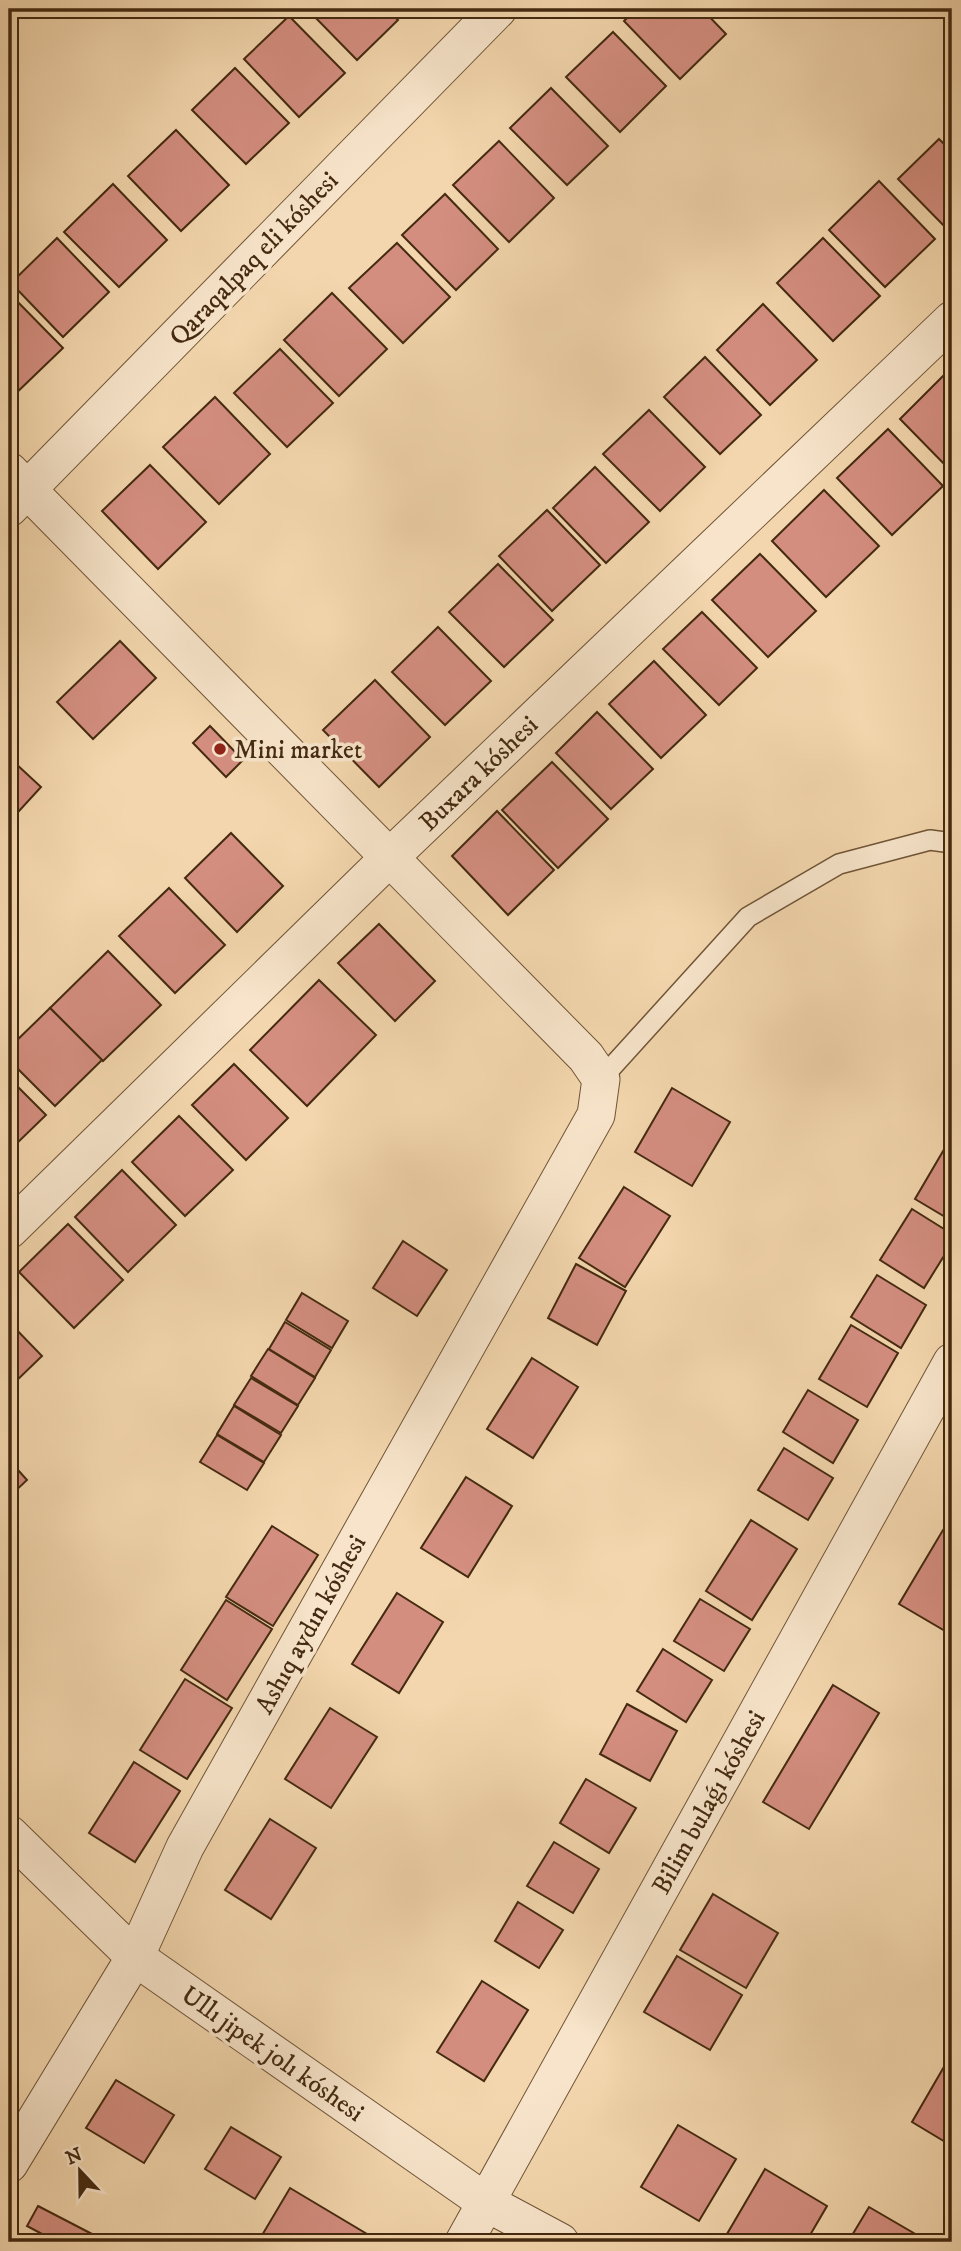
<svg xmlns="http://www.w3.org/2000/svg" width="961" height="2251" font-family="'IM FELL DW Pica',serif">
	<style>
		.building { fill: #d48e80; stroke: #442a10; stroke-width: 2 }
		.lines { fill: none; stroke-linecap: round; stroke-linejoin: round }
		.service-casing { stroke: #705537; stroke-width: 22 }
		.minor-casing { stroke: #705537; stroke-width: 39 }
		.service { stroke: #f7e4ca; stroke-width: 19 }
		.minor { stroke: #f7e4ca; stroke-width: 37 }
		.poi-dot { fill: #8f2418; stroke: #f7e4ca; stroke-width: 2.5 }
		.labels { text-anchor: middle; stroke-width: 7; stroke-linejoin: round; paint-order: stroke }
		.street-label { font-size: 26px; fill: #442a10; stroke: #f7e4ca }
		.poi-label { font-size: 26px; fill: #442a10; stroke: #f7e4ca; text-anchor: start }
	</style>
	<rect width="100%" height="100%" fill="#f3d6ad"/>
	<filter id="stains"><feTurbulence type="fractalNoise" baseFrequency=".00286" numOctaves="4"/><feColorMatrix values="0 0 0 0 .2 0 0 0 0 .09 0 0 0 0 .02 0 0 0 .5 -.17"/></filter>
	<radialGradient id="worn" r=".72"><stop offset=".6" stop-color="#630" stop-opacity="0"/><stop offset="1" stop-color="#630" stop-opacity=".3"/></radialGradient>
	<!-- building -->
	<g class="building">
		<path d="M307,9H387L398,20L357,60Z"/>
		<path d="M636,9H702L726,34L680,79L624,21Z"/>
		<path d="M289,16L345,73L299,117L244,59Z"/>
		<path d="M613,32L666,86L620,132L566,77Z"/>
		<path d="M235,68L289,123L246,164L192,110Z"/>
		<path d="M551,88L608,146L567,185L510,128Z"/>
		<path d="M176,130L229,185L181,231L128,176Z"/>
		<path d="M939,139L952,152V234L898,179Z"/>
		<path d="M499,141L554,198L509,242L453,185Z"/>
		<path d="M879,181L935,239L885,287L829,230Z"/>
		<path d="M113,184L167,240L119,287L64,232Z"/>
		<path d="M445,194L498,249L456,290L402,235Z"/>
		<path d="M57,238L109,292L63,337L11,283Z"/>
		<path d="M823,238L880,296L833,341L777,283Z"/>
		<path d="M397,243L450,297L403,343L349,288Z"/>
		<path d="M9,293L63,348L11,398L9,396Z"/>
		<path d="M332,293L387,349L339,396L284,340Z"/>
		<path d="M763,304L817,360L770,405L717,350Z"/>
		<path d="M280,349L333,403L287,447L234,393Z"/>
		<path d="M705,357L761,415L720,454L664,397Z"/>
		<path d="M947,372L952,378V472L900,419Z"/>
		<path d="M215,397L270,454L219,504L163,447Z"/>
		<path d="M649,410L705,467L660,511L603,454Z"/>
		<path d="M888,429L943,486L892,535L837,478Z"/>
		<path d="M150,465L206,522L158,569L102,511Z"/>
		<path d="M595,467L649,522L606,563L553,508Z"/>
		<path d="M824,490L879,546L826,597L772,541Z"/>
		<path d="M547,510L600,565L552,611L499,556Z"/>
		<path d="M760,554L816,611L768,657L712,600Z"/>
		<path d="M498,564L553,620L504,667L449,612Z"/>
		<path d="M702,612L757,668L719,705L663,649Z"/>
		<path d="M438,627L491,681L445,725L392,672Z"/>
		<path d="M120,641L156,678L93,739L57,702Z"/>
		<path d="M654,661L706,715L661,758L609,704Z"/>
		<path d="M375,680L430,737L379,787L323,730Z"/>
		<path d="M597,712L653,769L611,809L556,753Z"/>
		<path d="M210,726L243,760L226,777L193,743Z"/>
		<path d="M14,762L41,787L9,822V767Z"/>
		<path d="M552,762L608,819L558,868L502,810Z"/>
		<path d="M497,811L554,870L508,915L452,856Z"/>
		<path d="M231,833L283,886L237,932L185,878Z"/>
		<path d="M169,888L225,945L175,993L119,936Z"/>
		<path d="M379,924L435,981L395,1021L338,963Z"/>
		<path d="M108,951L161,1005L103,1061L50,1008Z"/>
		<path d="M319,980L376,1035L307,1106L250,1050Z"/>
		<path d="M50,1008L102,1060L55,1106L9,1060V1048Z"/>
		<path d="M234,1064L288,1118L246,1160L192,1105Z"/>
		<path d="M9,1078L46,1115L9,1151Z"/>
		<path d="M672,1088L730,1122L692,1186L635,1152Z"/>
		<path d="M179,1116L233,1170L185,1216L132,1162Z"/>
		<path d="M949,1141L952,1143V1221L915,1199Z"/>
		<path d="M122,1170L176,1225L128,1272L75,1217Z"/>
		<path d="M624,1187L670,1216L625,1287L579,1258Z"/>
		<path d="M912,1209L952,1234V1243L924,1288L880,1260Z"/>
		<path d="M68,1224L123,1280L74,1328L19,1272Z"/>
		<path d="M403,1241L447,1270L417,1316L373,1288Z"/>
		<path d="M576,1264L626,1291L597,1345L548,1318Z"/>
		<path d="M877,1275L926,1305L901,1348L851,1317Z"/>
		<path d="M302,1293L348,1321L332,1348L286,1320Z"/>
		<path d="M9,1322L42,1356L9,1388Z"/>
		<path d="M285,1322L331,1350L315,1377L269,1349Z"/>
		<path d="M851,1325L898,1353L867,1407L819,1379Z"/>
		<path d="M268,1349L315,1378L298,1405L251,1376Z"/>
		<path d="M532,1358L578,1387L533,1458L487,1429Z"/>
		<path d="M251,1378L298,1406L281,1433L234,1405Z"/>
		<path d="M808,1390L858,1420L833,1463L783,1432Z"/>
		<path d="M234,1406L281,1435L264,1462L217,1434Z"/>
		<path d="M217,1435L264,1463L247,1490L200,1462Z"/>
		<path d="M784,1448L833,1478L808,1520L758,1490Z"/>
		<path d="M9,1460L27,1480L9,1497Z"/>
		<path d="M466,1477L512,1506L468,1577L421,1548Z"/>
		<path d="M751,1520L797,1549L752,1620L706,1591Z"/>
		<path d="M272,1526L318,1555L273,1626L226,1597Z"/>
		<path d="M943,1530L952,1535V1635L899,1604Z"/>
		<path d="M397,1593L443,1622L399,1693L352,1664Z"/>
		<path d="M700,1599L750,1629L724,1671L674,1641Z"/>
		<path d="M226,1600L272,1629L227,1700L181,1670Z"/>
		<path d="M663,1649L712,1680L686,1722L637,1691Z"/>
		<path d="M185,1679L232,1708L187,1779L140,1750Z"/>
		<path d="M833,1685L879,1713L809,1829L763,1802Z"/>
		<path d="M627,1704L677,1731L650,1781L600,1754Z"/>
		<path d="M330,1708L377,1737L331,1808L285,1779Z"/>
		<path d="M134,1762L180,1791L135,1862L89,1833Z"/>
		<path d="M586,1779L636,1808L609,1853L560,1823Z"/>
		<path d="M270,1819L316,1848L271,1919L225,1890Z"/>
		<path d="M554,1842L599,1869L573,1913L527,1886Z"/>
		<path d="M713,1894L778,1933L746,1988L680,1950Z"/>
		<path d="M518,1902L563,1930L539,1968L495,1941Z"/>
		<path d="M677,1956L742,1995L710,2050L644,2012Z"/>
		<path d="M482,1981L528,2010L484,2081L437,2052Z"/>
		<path d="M952,2053V2146L912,2122Z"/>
		<path d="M116,2080L174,2115L144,2163L86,2128Z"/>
		<path d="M678,2125L736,2159L699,2221L641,2187Z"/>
		<path d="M231,2127L281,2157L255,2199L205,2169Z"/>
		<path d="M765,2169L827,2206L806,2242H741L727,2234Z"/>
		<path d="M290,2188L372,2237L368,2242H258Z"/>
		<path d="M38,2206L94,2235L90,2242H57L27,2226Z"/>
		<path d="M869,2207L929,2242H848Z"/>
	</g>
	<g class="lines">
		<defs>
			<path id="service" d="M601,1079L748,917L839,864L930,840L952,843"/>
			<g id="minor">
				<path d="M9,471L586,1057L601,1079L596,1115L185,1847L135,1957L9,2164"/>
				<path d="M9,508L498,9"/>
				<path d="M9,1230L389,858L952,320"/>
				<path d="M9,1834L135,1957L487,2203L560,2242"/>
				<path d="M464,2242L952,1362"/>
			</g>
		</defs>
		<!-- service casing -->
		<use href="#service" class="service-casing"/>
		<!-- minor casing -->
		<use href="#minor" class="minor-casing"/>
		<!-- service -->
		<use href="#service" class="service"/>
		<!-- minor -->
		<use href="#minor" class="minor"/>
	</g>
	<!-- markers -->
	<circle class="poi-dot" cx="220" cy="749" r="7"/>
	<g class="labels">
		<!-- street labels -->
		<g class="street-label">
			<text transform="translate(253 258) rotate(-46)" y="9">Qaraqalpaq eli kóshesi</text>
			<text transform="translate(478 773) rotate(-44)" y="9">Buxara kóshesi</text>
			<text transform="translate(310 1624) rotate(-61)" y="9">Ashıq aydın kóshesi</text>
			<text transform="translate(708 1802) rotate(-61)" y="9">Bilim bulaǵı kóshesi</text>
			<text transform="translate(273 2053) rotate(35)" y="9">Ullı jipek jolı kóshesi</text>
		</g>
		<!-- poi labels -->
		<g class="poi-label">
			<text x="234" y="758">Mini market</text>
		</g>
	</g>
	<!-- margin -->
	<rect width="961" height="2251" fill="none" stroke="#f3d6ad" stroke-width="35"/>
	<rect x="10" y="10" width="940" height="2230" fill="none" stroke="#442a10" stroke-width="3.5"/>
	<rect x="18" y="18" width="926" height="2216" fill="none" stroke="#442a10" stroke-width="2"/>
	<!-- north arrow -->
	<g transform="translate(80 2171) rotate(338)" stroke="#f7e4ca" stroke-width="5" paint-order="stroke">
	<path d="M0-5L12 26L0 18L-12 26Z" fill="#442a10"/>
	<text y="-10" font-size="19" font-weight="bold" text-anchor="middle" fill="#442a10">N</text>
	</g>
	<rect width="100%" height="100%" filter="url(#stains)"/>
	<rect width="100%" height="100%" fill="url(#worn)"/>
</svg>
